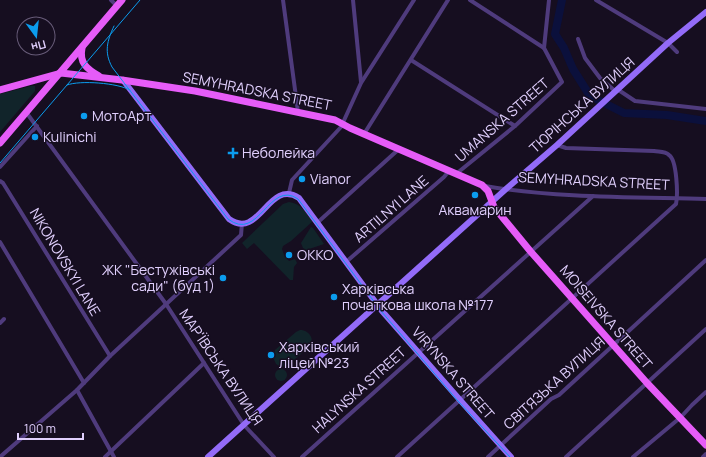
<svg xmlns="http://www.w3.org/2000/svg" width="706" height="457" font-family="Manrope,sans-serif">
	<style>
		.green { fill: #11242a }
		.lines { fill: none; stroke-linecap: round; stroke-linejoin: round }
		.river { stroke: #0b103c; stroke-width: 8 }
		.minor { stroke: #4f3b7d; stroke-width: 4 }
		.secondary { stroke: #936bf8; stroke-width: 6 }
		.primary { stroke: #e65cf8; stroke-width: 7 }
		.tram { stroke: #0b9cee; stroke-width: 1 }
		.poi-dot { fill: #0b9cee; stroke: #160e20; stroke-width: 1.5 }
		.labels { text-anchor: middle; stroke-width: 3; stroke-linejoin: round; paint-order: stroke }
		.street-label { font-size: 14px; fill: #e0cffd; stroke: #160e20 }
		.poi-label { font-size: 14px; fill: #e0cffd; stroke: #160e20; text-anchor: start }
	</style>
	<rect width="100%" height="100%" fill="#160e20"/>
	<!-- green -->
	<g class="green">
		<path d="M31,86H35V91L0,132V94Z"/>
		<path d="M289,202C302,204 305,212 313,221L291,241L283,246L282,249L284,255L289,261L295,259L297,263L294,267L293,280H290L254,243L247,249L242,243L283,204Z"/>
		<path d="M311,227L313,228L324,244L306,250L303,248L301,243Z"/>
		<path d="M300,330C308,330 315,338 310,345C306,350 290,364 285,366C282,367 279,366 276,364L273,357L275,350L296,332Z"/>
		<circle cx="281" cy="375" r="6"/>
	</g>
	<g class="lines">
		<!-- river -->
		<path class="river" d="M562,0L555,34L564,48L573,69L590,96L624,113L667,115L706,121"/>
		<!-- minor -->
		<g class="minor">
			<path d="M111,0L117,6"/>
			<path d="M283,0L298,112"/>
			<path d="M353,0L361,82"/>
			<path d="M596,0L668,43L677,52"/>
			<path d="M578,39L585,58L600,78L615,91"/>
			<path d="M544,48L549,0"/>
			<path d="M411,60L515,126"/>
			<path d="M617,89L635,101L706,109"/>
			<path d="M26,112L166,304L244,425L274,457"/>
			<path d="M364,134L448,0"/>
			<path d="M0,167L37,126"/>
			<path d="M456,174L515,126L562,82L544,48L470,0"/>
			<path d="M0,181L3,183L110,356"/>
			<path d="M485,186C556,198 633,197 706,199"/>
			<path d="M289,193L292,180L341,127L361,83L414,0"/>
			<path d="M317,223L399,149"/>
			<path d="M0,242L84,383"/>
			<path d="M346,262L444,177L449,171"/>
			<path d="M0,323L4,319"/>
			<path d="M77,390L114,457"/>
			<path d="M0,457L77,390L110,356L241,235L242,223"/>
			<path d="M105,457L204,363"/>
			<path d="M302,457L593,196"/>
			<path d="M397,457L676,204C678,195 677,160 669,155C665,151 659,152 654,151L566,148L557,145"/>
			<path d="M488,457L551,399L559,395L706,260"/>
			<path d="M566,457L706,329"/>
			<path d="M633,457L681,417L692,405L706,392"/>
			<path d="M703,457L706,454"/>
		</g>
		<!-- secondary -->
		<g class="secondary">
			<path d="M123,80L229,219C260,241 268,178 299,198L382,311L460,400L511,457"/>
			<path d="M208,457L506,189L557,145L668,43L706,12"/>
		</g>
		<!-- primary -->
		<g class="primary">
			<path d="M82,48C79,63 87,69 99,76"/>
			<path d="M0,90L61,73L122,80L195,91L335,120L350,128L482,185L488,191L494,207L531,252L647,383L706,445"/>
			<path d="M0,143L122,0"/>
		</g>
		<!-- tram -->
		<g class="tram">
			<path d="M114,26C107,41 104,52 112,67L228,219C259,243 269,179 298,199L381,311L457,400L510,457"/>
			<path d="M67,85C80,80 118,83 130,90"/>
			<path d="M0,163L140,0"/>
		</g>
	</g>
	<!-- markers -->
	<g class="poi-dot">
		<circle cx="84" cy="116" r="4"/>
		<circle cx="35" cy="137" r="4"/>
		<path d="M231 147h4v4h4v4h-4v4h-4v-4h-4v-4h4z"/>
		<circle cx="302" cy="179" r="4"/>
		<circle cx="475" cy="195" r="4"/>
		<circle cx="289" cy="255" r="4"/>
		<circle cx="223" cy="278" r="4"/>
		<circle cx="334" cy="297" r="4"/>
		<circle cx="271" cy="355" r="4"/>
	</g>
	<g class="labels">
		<!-- street labels -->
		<g class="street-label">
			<text transform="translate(257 91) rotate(11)" y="5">SEMYHRADSKA STREET</text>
			<text transform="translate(582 105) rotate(-42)" y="5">ТЮРІНСЬКА ВУЛИЦЯ</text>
			<text transform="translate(502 120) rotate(-41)" y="5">UMANSKA STREET</text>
			<text transform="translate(594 181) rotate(3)" y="5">SEMYHRADSKA STREET</text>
			<text transform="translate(391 209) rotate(-41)" y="5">ARTILNYI LANE</text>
			<text transform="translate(65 262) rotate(59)" y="5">NIKONOVSKYI LANE</text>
			<text transform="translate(606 317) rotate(49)" y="5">MOISEIVSKA STREET</text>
			<text transform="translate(221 367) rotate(56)" y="5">МАР'ЇВСЬКА ВУЛИЦЯ</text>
			<text transform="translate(453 373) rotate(49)" y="5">VIRYNSKA STREET</text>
			<text transform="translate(554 383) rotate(-42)" y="5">СВІТЯЗЬКА ВУЛИЦЯ</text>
			<text transform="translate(359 390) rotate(-42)" y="5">HALYNSKA STREET</text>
		</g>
		<!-- poi labels -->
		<g class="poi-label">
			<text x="92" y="121">МотоАрт</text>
			<text x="43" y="142">Kulinichi</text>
			<text x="242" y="158">Неболейка</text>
			<text x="310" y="184">Vianor</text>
			<text x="475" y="215" text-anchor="middle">Аквамарин</text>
			<text x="297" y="260">OKKO</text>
			<text x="215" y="275" text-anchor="end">ЖК "Бестужівські<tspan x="215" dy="16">сади" (буд 1)</tspan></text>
			<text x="342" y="294">Харківська<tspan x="342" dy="16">початкова школа №177</tspan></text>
			<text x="279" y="352">Харківський<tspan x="279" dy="16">ліцей №23</tspan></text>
		</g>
	</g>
	<!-- north arrow -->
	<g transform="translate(36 36) rotate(165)"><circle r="19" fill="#160e20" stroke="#675b78"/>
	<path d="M0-3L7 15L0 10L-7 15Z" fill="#0b9cee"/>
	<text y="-6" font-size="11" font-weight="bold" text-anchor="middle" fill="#e0cffd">Пн</text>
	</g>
	<!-- scale -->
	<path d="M18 433v6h65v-6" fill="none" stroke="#e0cffd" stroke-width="2"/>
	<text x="24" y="433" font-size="12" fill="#e0cffd" stroke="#160e20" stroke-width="3" paint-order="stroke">100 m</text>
</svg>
